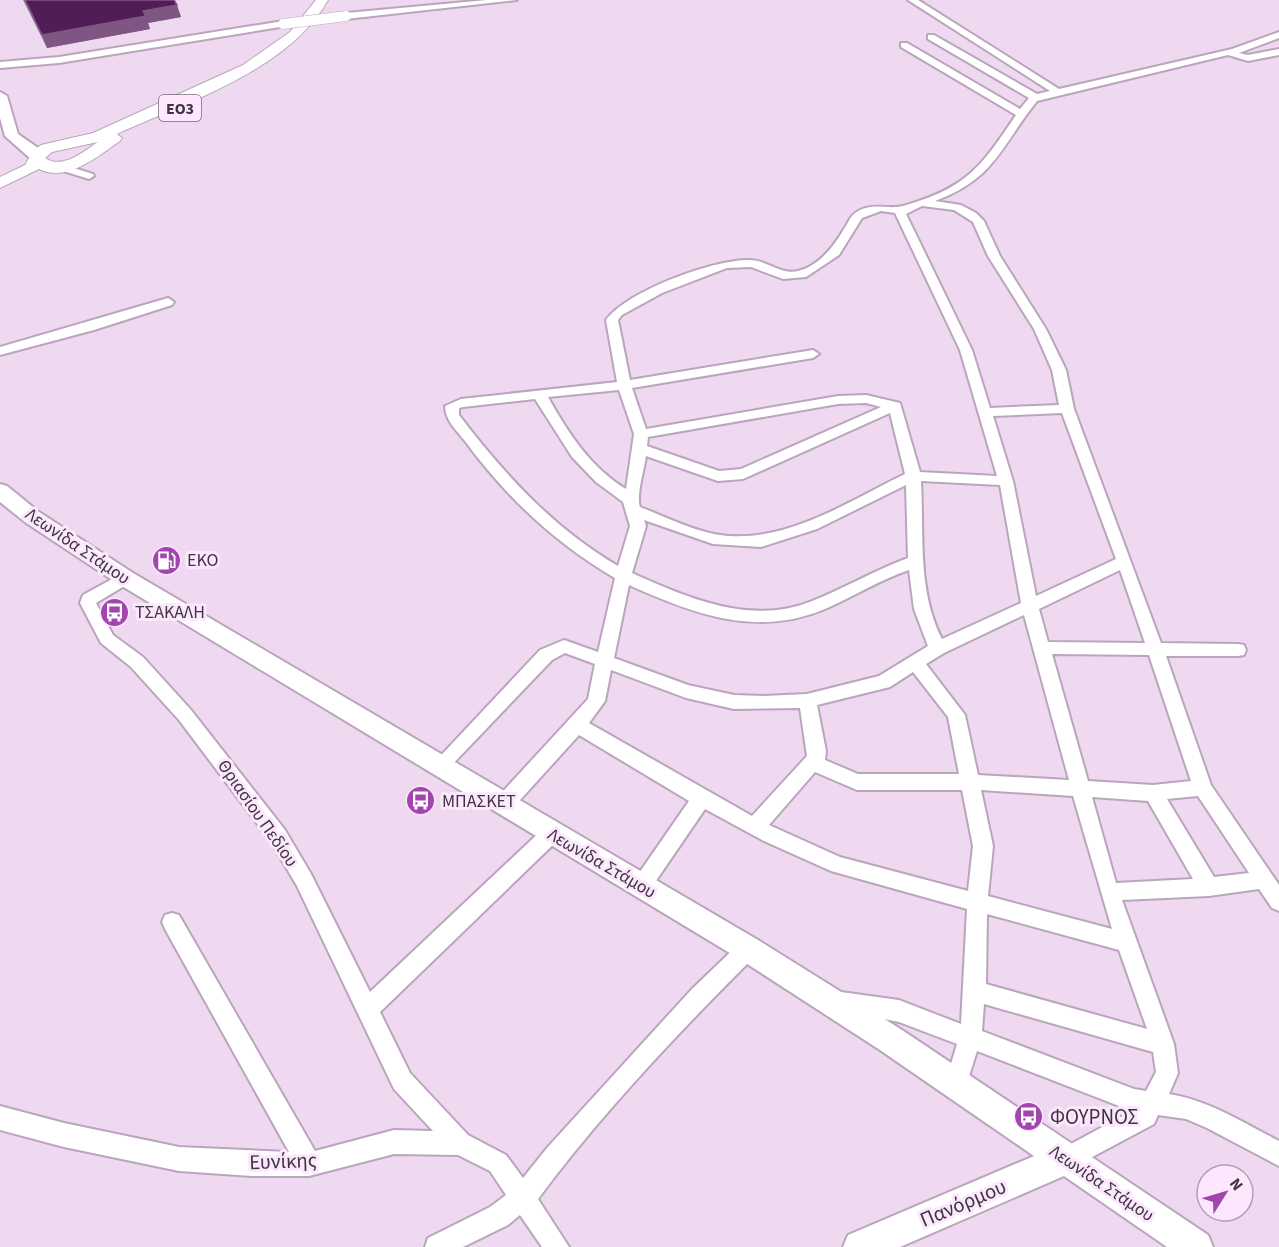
<svg xmlns="http://www.w3.org/2000/svg" width="1279" height="1247" font-family="'Source Sans 3',sans-serif">
	<style>
		.lines { fill: none; stroke-linecap: round; stroke-linejoin: round }
		.street-casing { stroke: #b9a5bc; stroke-width: 4 }
		.secondary-casing { stroke: #b9a5bc; stroke-width: 4 }
		.primary-casing { stroke: #b9a5bc; stroke-width: 2 }
		.street { fill: #fff; fill-rule: evenodd }
		.secondary { fill: #fff; fill-rule: evenodd }
		.primary { fill: #fff; fill-rule: evenodd }
		.street-bridge-casing { stroke: #b9a5bc; stroke-width: 11; stroke-linecap: butt }
		.street-bridge { stroke: #fff; stroke-width: 10 }
		.wall { fill: #9f7ba4 }
		.shaded-wall { fill: #7f5584 }
		.building { fill: #501d56; stroke: #7f5584; stroke-width: 1.5 }
		.labels { text-anchor: middle; stroke-width: 6; stroke-linejoin: round; paint-order: stroke }
		.shield { fill: #fce7fe; stroke: #776b78; stroke-width: 1.5 }
		.shield-label { font-size: 16px; font-weight: bold; fill: #3e363f }
		.street-label { font-size: 18px; fill: #3e363f; stroke: #fce7fe }
		.poi-label { font-size: 18px; fill: #3e363f; stroke: #fce7fe; text-anchor: start }
		.near-poi-label { font-size: 21px; fill: #3e363f; stroke: #fce7fe; text-anchor: start }
		.near-street-label { font-size: 21px; fill: #3e363f; stroke: #fce7fe }
	</style>
	<rect width="100%" height="100%" fill="#eed9f1"/>
	<g class="lines">
		<defs>
			<g id="street">
				<path d="M487,0H517L346,19L342,16L346,13Z"/>
				<path d="M908,0H918L1059,89L1232,49L1279,32V38L1239,53L1248,55L1279,49V55L1248,61L1228,55L1037,101C1000,147 996,178 935,201L961,205L976,213L984,221L1000,256L1046,329L1066,370L1074,409L1161,643L1238,644L1244,645L1246,650L1244,655L1238,656H1166L1211,785L1279,885V911L1272,908L1259,889L1209,896L1122,900L1174,1044L1178,1073L1169,1094C1208,1100 1244,1123 1279,1141V1166L1207,1128L1186,1119L1158,1115L1154,1124L1066,1171L1058,1167L1054,1159L1058,1151L1132,1111L977,1051L964,1092L956,1095L948,1092L945,1084L957,1044L899,1022L833,1009L830,1002L833,995L841,992L899,1000L961,1024L967,909L831,871L764,841L705,809L649,891L642,894L635,891L632,885L635,879L689,801L579,735L510,811L503,813L496,811L494,805L496,799L588,699L595,664L565,653L552,660L447,770L441,773L435,770L432,765L540,650L564,640L598,652L615,578C555,543 506,497 465,441C456,430 445,420 445,406L461,399L617,382L606,320C627,291 714,259 750,260C767,260 780,275 798,271C819,266 834,246 844,229C847,225 850,217 854,214C870,201 888,210 903,206C967,188 981,167 1016,115L901,47V43H907L1020,109L1029,98L928,39V35H934L1037,94L1050,91ZM922,206L954,210L973,222L988,256L1034,329L1052,370L1059,405L990,408L972,350L906,214ZM881,211L895,213L960,350L997,476L920,472L900,403L866,395L838,396L646,429L632,388L813,358L819,354L813,350L630,380L618,320L622,315L662,293L727,268L751,267L783,279L806,277L839,255L862,218ZM619,390L634,434L626,489C591,468 568,433 548,397ZM535,399L572,457L596,482L623,502L630,526L618,566C553,528 504,474 459,415V408L463,407ZM866,403L881,407L741,469L719,471L647,446L648,437L838,404ZM890,413L905,474C847,502 781,547 714,534C689,529 664,516 640,507C636,495 644,471 646,456L718,481L743,479ZM1062,413L1116,559L1036,596L1013,481L993,416ZM921,481L1000,485L1021,603L942,639C917,591 924,533 921,481ZM906,485L908,558C875,570 845,588 812,601C751,626 688,598 632,573L646,526L644,520L713,544L761,547L817,529ZM909,570L914,609L928,646L879,676L807,694L764,696L734,695L688,685L614,658L629,585C693,614 757,638 825,609C853,597 879,580 909,570ZM1120,570L1145,643L1048,642L1039,609ZM1024,615L1069,780L978,775L965,715L926,664L944,653ZM1052,654L1149,655L1191,781L1153,785L1088,781ZM611,670L686,698L734,709L800,708L807,756L752,816L589,723L605,701ZM913,672L948,717L959,774H858L825,760L826,751L817,705L890,687ZM815,772L857,790H962L973,846L968,891L840,857L769,825ZM981,790L1073,796L1112,929L988,896L993,846ZM1198,796L1249,873L1214,877L1167,799ZM1092,797L1148,801L1193,879L1116,883ZM987,914L1119,950L1147,1029L986,984ZM984,1004L1153,1052L1156,1072L1146,1091L1134,1089L982,1031Z"/>
				<path d="M283,21L286,22V26L59,63L0,68V62L59,57Z"/>
				<path d="M61,164L93,174L94,176L89,179L57,169V165Z"/>
				<path d="M168,298L174,302L172,305L94,330L0,355V347Z"/>
				<path d="M125,572L131,574L133,578L131,582L96,603L113,635L143,657L191,710L285,830L311,874L370,992L544,828L551,826L558,828L561,834L558,840L380,1012L410,1073L468,1135L506,1155L523,1178L547,1148L692,989L741,942L748,939L755,942L758,949L755,956C680,1031 601,1114 538,1199L569,1247H542L520,1215L508,1225L463,1247H425L428,1238L490,1207L506,1195L490,1171L458,1155L394,1154L309,1176H252L179,1171L64,1147L0,1130V1106L64,1123L179,1147L289,1152L165,929L162,922L165,915L172,913L179,915L315,1151L394,1130L433,1131L394,1089L297,886L271,842L179,720L131,667L101,643L80,603L83,595Z"/>
			</g>
			<g id="secondary">
				<path d="M0,92L7,96L18,134L38,148L44,157L42,160H32L5,136L0,118Z"/>
				<path d="M0,484L7,486L39,512L133,573L758,940L902,1030L1208,1235L1213,1247H1167L1064,1176L900,1247H843L848,1235L1034,1156L880,1050L738,958L117,583L25,522L0,502Z"/>
			</g>
			<path id="primary" d="M316,0H328C289,70 187,102 117,134L122,138L120,141C98,156 67,183 39,169L0,188V177L25,165L33,151L41,145L93,133L243,65L290,32ZM98,142C84,151 63,170 45,158L52,152Z"/>
		</defs>
		<!-- street casing -->
		<use href="#street" class="street-casing"/>
		<!-- secondary casing -->
		<use href="#secondary" class="secondary-casing"/>
		<!-- primary casing -->
		<use href="#primary" class="primary-casing"/>
		<!-- street -->
		<use href="#street" class="street"/>
		<!-- secondary -->
		<use href="#secondary" class="secondary"/>
		<!-- primary -->
		<use href="#primary" class="primary"/>
		<defs>
			<path id="street-bridge" d="M283,24L346,16"/>
		</defs>
		<!-- street-bridge casing -->
		<use href="#street-bridge" class="street-bridge-casing"/>
		<!-- street-bridge -->
		<use href="#street-bridge" class="street-bridge"/>
	</g>
	<!-- wall -->
	<path class="wall" d="M23,0H174L181,17L148,23L150,29L47,48Z"/>
	<!-- shaded-wall -->
	<path class="shaded-wall" d="M177,5L181,17L148,23L150,29L47,48L42,35L143,11Z"/>
	<!-- building -->
	<path class="building" d="M25,0H174L177,5L143,11L146,16L42,35Z"/>
	<!-- icons -->
	<defs>
		<symbol id="fuel-disc" viewBox="-11 -11 22 22"><circle r="9.5" fill="#a245af" stroke="#fce7fe"/><path d="M-5.5-6h7V0h2V4h1.3V-2.5L3-4.5l.8-.8L6-3V5H2.5V1h-1V6h-7ZM-4.2-4.7v3.2H.2V-4.7Z" fill="#fff"/></symbol>
		<symbol id="bus-disc" viewBox="-11 -11 22 22"><circle r="9.5" fill="#a245af" stroke="#fce7fe"/><path d="M-5-6H5V4H4V6H2V4H-2V6H-4V4H-5ZM-3.5-4V0h7V-4ZM-3.5 1.2v1.5H-2V1.2ZM2 1.2v1.5H3.5V1.2Z" fill="#fff"/></symbol>
	</defs>
	<g fill-rule="evenodd">
		<use href="#fuel-disc" x="150" y="544" width="33" height="33"/>
		<use href="#bus-disc" x="98" y="596" width="33" height="33"/>
		<use href="#bus-disc" x="404" y="784" width="33" height="33"/>
		<use href="#bus-disc" x="1012" y="1100" width="33" height="33"/>
	</g>
	<g class="labels">
		<!-- shield labels -->
		<rect class="shield" x="159" y="95" width="42" height="26" rx="4.5"/>
		<g class="shield-label">
			<text x="180" y="114">ΕΟ3</text>
		</g>
		<!-- street labels -->
		<g class="street-label">
			<text transform="translate(78 546) rotate(34)" y="6">Λεωνίδα Στάμου</text>
			<text transform="translate(258 813) rotate(55)" y="6">Θριασίου Πεδίου</text>
			<text transform="translate(602 863) rotate(30)" y="6">Λεωνίδα Στάμου</text>
			<text transform="translate(1102 1183) rotate(34)" y="6">Λεωνίδα Στάμου</text>
		</g>
		<!-- poi labels -->
		<g class="poi-label">
			<text x="187" y="566">EKO</text>
			<text x="135" y="618">ΤΣΑΚΑΛΗ</text>
			<text x="442" y="807">ΜΠΑΣΚΕΤ</text>
		</g>
		<!-- near-poi labels -->
		<g class="near-poi-label">
			<text x="1050" y="1124">ΦΟΥΡΝΟΣ</text>
		</g>
		<!-- near-street labels -->
		<g class="near-street-label">
			<text transform="translate(283 1161) rotate(-2)" y="7">Ευνίκης</text>
			<text transform="translate(963 1203) rotate(-23)" y="7">Πανόρμου</text>
		</g>
	</g>
	<!-- north arrow -->
	<g transform="translate(1225 1193) rotate(53)"><circle r="28" fill="#fce7fe" stroke="#b0a0b2" stroke-width="1.5"/>
	<path d="M0-4.5L10 22L0 15L-10 22Z" fill="#a245af"/>
	<text y="-9" font-size="16" font-weight="bold" text-anchor="middle" fill="#3e363f">N</text>
	</g>
</svg>
